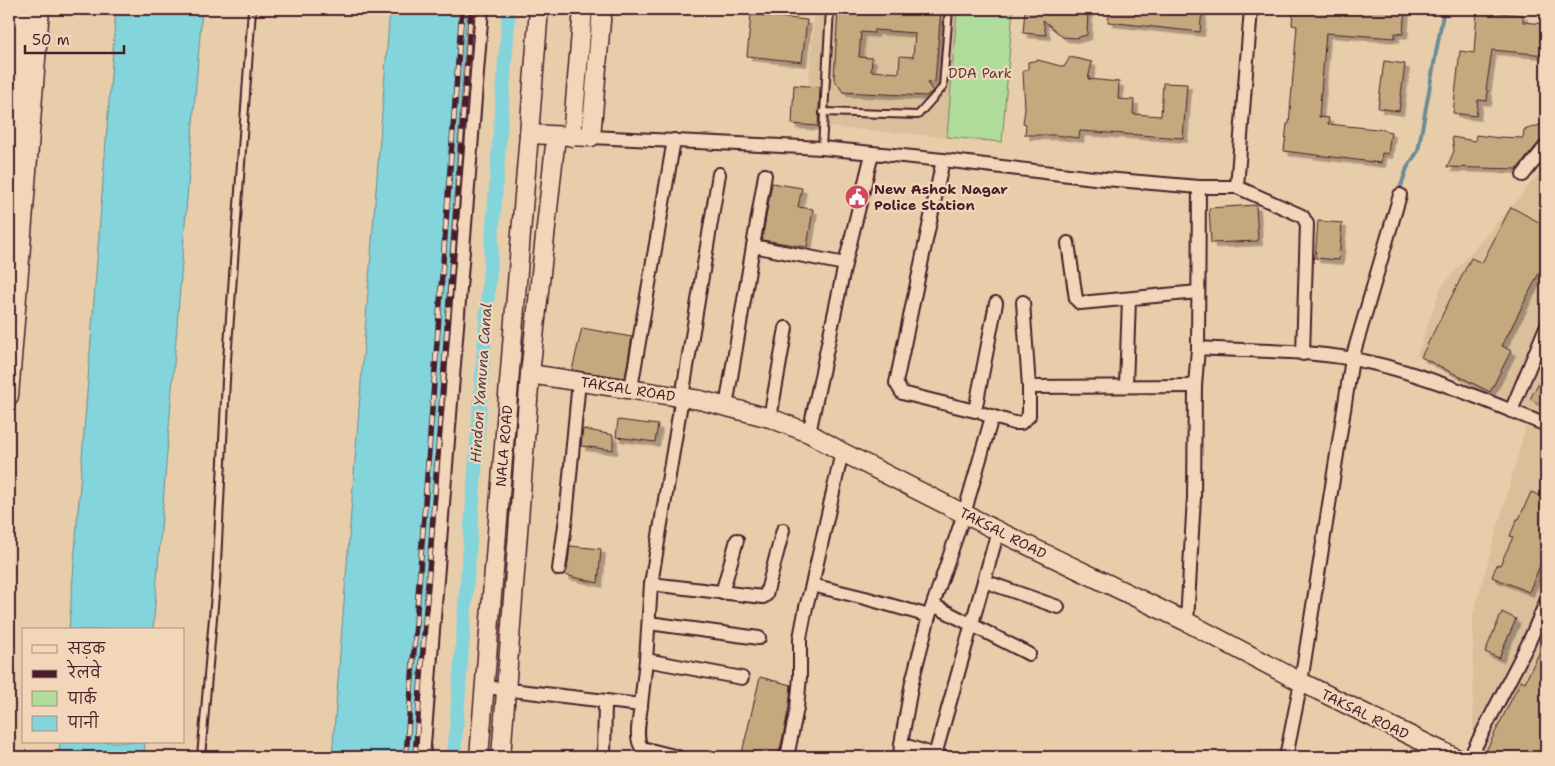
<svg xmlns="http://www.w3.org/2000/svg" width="1555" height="766" font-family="'Shantell Sans','Playpen Sans Deva',sans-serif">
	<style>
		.built { fill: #dabf9b }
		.green { fill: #afdc9a; stroke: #7c7e62 }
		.water { fill: #83d4db; stroke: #6c8c95 }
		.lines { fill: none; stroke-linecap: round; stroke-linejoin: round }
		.stream { stroke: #6c8c95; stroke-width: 4 }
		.canal { stroke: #83d4db; stroke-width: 14 }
		.building { fill: #c4a97e; stroke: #4a1f2b; fill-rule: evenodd; filter: url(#shadow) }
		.lane-casing { stroke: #4a1f2b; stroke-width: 10 }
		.street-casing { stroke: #4a1f2b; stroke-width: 16 }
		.secondary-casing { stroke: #4a1f2b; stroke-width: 21 }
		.lane { stroke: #f2d6b9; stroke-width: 6 }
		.street { stroke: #f2d6b9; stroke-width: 12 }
		.secondary { stroke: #f2d6b9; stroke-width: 18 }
		.rail-casing { stroke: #4a1f2b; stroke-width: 5.5 }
		.rail { stroke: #f2d6b9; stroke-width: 4; stroke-dasharray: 11; stroke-linecap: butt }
		.labels { text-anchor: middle; stroke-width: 4.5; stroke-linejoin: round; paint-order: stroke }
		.park-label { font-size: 14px; fill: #593b3c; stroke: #f2d6b9 }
		.poi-label { font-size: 14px; font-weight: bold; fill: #4a1f2b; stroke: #f2d6b9; text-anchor: start }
		.street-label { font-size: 14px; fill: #4a1f2b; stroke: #f2d6b9 }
		.water-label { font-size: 15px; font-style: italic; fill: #55434e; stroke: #f2d6b9 }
	</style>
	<defs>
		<filter id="shadow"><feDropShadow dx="4.5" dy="4.5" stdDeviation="0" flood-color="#0004"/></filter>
	</defs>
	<rect width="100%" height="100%" fill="#e8cdaa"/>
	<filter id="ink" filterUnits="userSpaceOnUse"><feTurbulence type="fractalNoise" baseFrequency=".02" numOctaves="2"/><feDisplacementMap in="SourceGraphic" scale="10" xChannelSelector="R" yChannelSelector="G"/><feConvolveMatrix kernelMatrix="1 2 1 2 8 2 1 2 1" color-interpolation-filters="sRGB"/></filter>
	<g filter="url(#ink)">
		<!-- built -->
		<g class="built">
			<path d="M815,9H957L947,137L805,125Z"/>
			<path d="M1546,164V757H1491L1473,749V615L1529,415L1417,356L1441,287L1524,192Z"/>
		</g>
		<!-- green -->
		<path class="green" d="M957,9H1013L1002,142L947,137Z"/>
		<!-- water -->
		<g class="water">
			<path d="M116,9H202L153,630H69Z"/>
			<path d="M390,9H467L415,757H332Z"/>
			<path d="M60,742H145L144,757H59Z"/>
		</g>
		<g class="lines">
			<!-- stream -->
			<path class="stream" d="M1399,192L1407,168L1418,151L1444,9"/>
			<!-- canal -->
			<path class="canal" d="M454,757L509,9"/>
		</g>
		<!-- building -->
		<g class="building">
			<path d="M838,9H941L935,82L927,83L933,91L926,96L843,92L834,79ZM874,30L915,33L913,57L900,56L899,73L871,71L872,58L859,57L861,32L874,33Z"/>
			<path d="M1025,9H1088L1087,35L1076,38L1063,37L1043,20L1046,35L1023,33Z"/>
			<path d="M1110,9H1202L1200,32L1108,22Z"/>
			<path d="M1293,9H1405L1403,34L1395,33V38L1326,33L1319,117L1329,118L1328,124L1386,130V131L1391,132L1388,154L1382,153L1381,163L1284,151L1287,124H1289L1297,26L1292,25Z"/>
			<path d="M1477,11L1523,15V22L1546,24V55L1492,50L1486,90L1488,91L1487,101L1478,100L1476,116L1453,113L1460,51L1474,53Z"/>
			<path d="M751,14L807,20L802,62L747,56Z"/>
			<path d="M1070,57L1092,62L1088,79L1119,82L1118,99L1134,100L1133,114L1161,116L1163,83L1187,84L1183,138L1080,131L1079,138L1055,135H1025L1026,124L1023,123L1025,109L1023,71L1028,69V62L1038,60L1064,67Z"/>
			<path d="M1384,61L1405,64L1399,111L1378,108Z"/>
			<path d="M794,85L820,87L818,126L792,124Z"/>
			<path d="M1546,123V137L1540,141L1517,169L1447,167L1454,151L1452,137L1475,141L1476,135L1499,138V137L1523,138L1524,130Z"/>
			<path d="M772,183L802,188L798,207L813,209L807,247L762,240Z"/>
			<path d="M1256,205L1258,241L1211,243L1209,208Z"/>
			<path d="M1511,207L1546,226V259L1502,346L1511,351L1490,392L1421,357L1471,258L1482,263Z"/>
			<path d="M1318,221L1342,223L1339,260L1315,258Z"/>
			<path d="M582,328L632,337L625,378L572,370Z"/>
			<path d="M1546,369V407L1530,399Z"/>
			<path d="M618,420L658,425L655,442L616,437Z"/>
			<path d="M583,429L613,435V450L581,446Z"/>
			<path d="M1531,492L1546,498V551L1529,592L1492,577L1497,564L1500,565L1513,537L1510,536L1517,519H1519Z"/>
			<path d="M570,546L601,549L598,583L565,575L567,570Z"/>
			<path d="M1502,612L1516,619L1499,658L1485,652Z"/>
			<path d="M1546,639V757H1499L1486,751L1521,680L1525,682Z"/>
			<path d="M760,677L791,685L789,707L783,736L778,757H741Z"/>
		</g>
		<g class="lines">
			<defs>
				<g id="lane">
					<path d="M823,112L918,115L943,87L949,9"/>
					<path d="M822,148L830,9"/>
					<path d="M201,757L216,583L227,360L252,9"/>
				</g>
				<g id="street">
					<path d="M591,137L822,148L943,160L1094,178L1199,187H1237L1251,9"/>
					<path d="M943,160L896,383L902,393L975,411L996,303"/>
					<path d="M1523,175L1546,146"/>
					<path d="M1237,187L1300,215L1303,217L1307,224L1303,354"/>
					<path d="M1068,243L1076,299L1080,303L1198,292"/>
					<path d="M753,246L845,264"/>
					<path d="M1198,348C1249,351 1302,350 1353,359C1418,371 1485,400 1546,425"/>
					<path d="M1126,386L1129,299"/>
					<path d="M1029,387L1195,386"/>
					<path d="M631,388L674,140"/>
					<path d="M726,407L765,175"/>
					<path d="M1511,411L1546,327"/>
					<path d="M984,414L1014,423H1021L1029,416V387L1023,302"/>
					<path d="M770,418L786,328"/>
					<path d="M809,433L845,264L872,154"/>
					<path d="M559,569L566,518L579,381"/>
					<path d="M984,581L1058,607"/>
					<path d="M651,584L763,597L766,595L783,530"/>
					<path d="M812,585L865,598L929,616"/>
					<path d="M722,593L737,540"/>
					<path d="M933,605L1029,654"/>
					<path d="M1187,622L1194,497L1195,386L1198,348L1199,187"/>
					<path d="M649,623L759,638"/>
					<path d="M646,660L742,678"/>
					<path d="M485,687L641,705C640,718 634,738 642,748L678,757"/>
					<path d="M641,705L646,660L651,584L719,174"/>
					<path d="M901,744L912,682L929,616L964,514L992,417"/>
					<path d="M423,757L482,9"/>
					<path d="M604,757L605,701"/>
					<path d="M787,757L797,708L800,677V638L806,607L812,585L842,452"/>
					<path d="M900,757L901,744L935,755"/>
					<path d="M942,757L935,755L998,531"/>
					<path d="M1286,757L1301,682L1352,359L1400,195"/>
					<path d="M1470,757L1529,642L1546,602"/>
				</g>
				<g id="secondary">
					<path d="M529,134L591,137L602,9"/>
					<path d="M572,137L583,9"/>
					<path d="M9,195L23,9"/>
					<path d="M530,374L700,400L770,418L809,433L842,452L998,531L1187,622L1301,682L1454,757"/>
					<path d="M9,396L40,9"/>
					<path d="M479,757L539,9"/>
					<path d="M501,757L530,374L556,136"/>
				</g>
			</defs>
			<!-- lane casing -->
			<use href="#lane" class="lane-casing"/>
			<!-- street casing -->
			<use href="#street" class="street-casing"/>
			<!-- secondary casing -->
			<use href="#secondary" class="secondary-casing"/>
			<!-- lane -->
			<use href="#lane" class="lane"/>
			<!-- street -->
			<use href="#street" class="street"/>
			<!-- secondary -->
			<use href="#secondary" class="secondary"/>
			<defs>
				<g id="rail">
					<path d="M406,757L462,9"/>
					<path d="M415,757L471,9"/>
				</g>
			</defs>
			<!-- rail casing -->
			<use href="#rail" class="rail-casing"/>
			<!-- rail -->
			<use href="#rail" class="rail"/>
		</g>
	</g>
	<!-- icons -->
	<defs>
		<symbol id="civic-disc" viewBox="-11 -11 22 22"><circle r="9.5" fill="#d1495b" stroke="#f2d6b9"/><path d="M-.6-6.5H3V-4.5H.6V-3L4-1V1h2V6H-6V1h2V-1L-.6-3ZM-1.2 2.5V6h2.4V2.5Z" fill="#fff"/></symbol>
	</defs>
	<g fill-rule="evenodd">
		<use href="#civic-disc" x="843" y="183" width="28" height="28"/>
	</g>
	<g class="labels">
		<!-- park labels -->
		<g class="park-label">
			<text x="980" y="78">DDA Park</text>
		</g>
		<!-- poi labels -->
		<g class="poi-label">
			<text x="874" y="194">New Ashok Nagar<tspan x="874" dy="16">Police Station</tspan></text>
		</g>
		<!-- street labels -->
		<g class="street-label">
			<text transform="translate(628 389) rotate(9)" y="5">TAKSAL ROAD</text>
			<text transform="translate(504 446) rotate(-85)" y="5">NALA ROAD</text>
			<text transform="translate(1003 533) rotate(27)" y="5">TAKSAL ROAD</text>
			<text transform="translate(1365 714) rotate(26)" y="5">TAKSAL ROAD</text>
		</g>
		<!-- water labels -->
		<g class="water-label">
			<text transform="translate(481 383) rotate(-86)" y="5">Hindon Yamuna Canal</text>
		</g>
	</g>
	<!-- margin -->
	<rect width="1555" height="766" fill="none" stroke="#f2d6b9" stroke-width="30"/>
	<rect x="15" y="15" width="1525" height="736" fill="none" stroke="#4a1f2b" stroke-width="2" filter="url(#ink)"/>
	<!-- legend -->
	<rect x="22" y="628" width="162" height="115" fill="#f2d6b9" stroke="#af8d80"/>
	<rect x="32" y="645" width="25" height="8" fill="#f2d6b9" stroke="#af8d80"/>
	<text x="68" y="654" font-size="15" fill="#4a1f2b">सड़क</text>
	<rect x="32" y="670" width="25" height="8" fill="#4a1f2b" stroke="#af8d80"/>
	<text x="68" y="678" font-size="15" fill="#4a1f2b">रेलवे</text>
	<rect x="32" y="691" width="25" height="15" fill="#afdc9a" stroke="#af8d80"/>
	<text x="68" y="704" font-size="15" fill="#4a1f2b">पार्क</text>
	<rect x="32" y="716" width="25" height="15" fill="#83d4db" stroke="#af8d80"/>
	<text x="68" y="728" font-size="15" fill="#4a1f2b">पानी</text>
	<!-- scale -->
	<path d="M25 45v8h99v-8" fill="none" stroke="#4a1f2b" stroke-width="2.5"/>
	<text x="32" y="45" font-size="15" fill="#4a1f2b" stroke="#f2d6b9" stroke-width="4" paint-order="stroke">50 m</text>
</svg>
